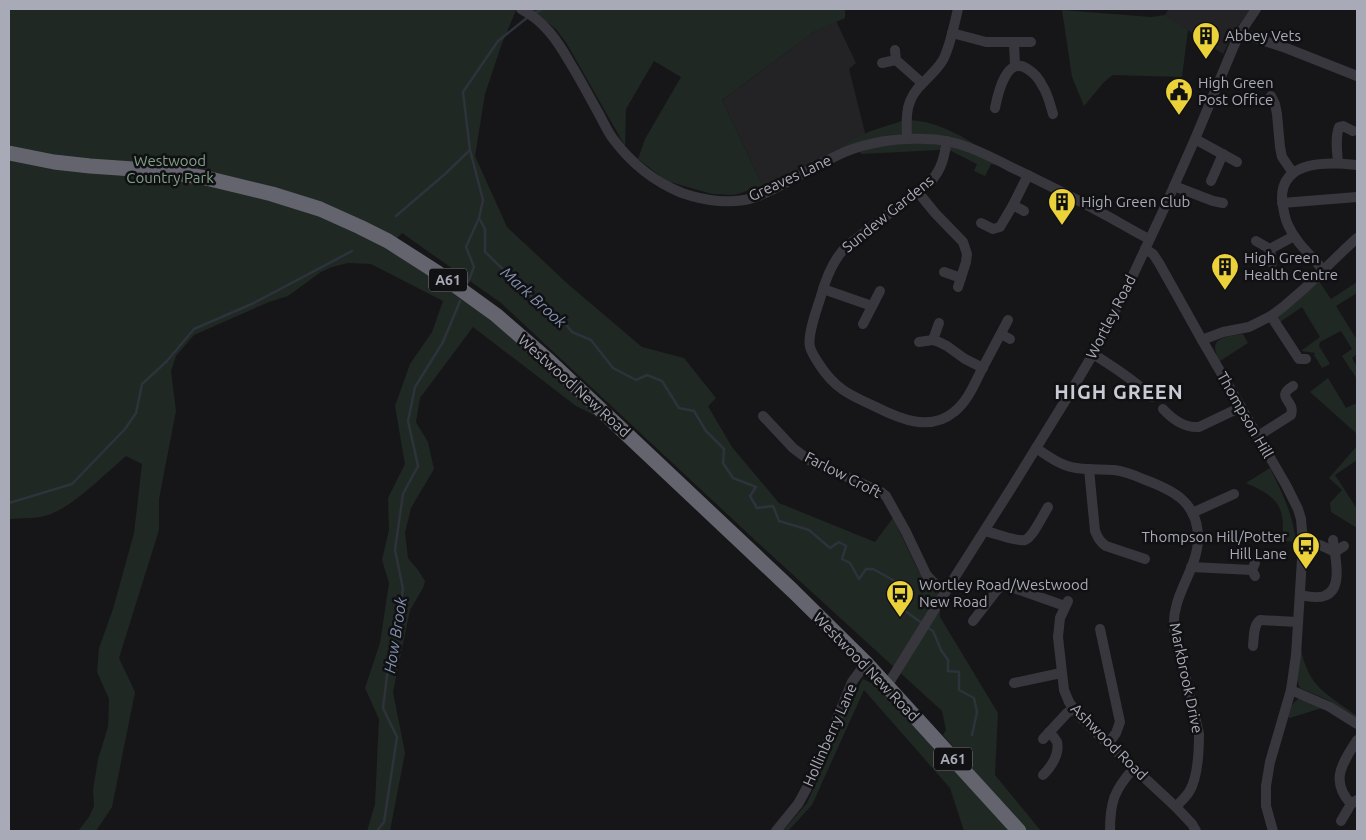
<svg xmlns="http://www.w3.org/2000/svg" width="1366" height="840" font-family="Ubuntu,sans-serif">
	<style>
		.built { fill: #232225 }
		.green { fill: #202823 }
		.lines { fill: none; stroke-linecap: round; stroke-linejoin: round }
		.stream { stroke: #2d323b; stroke-width: 2.5 }
		.minor { stroke: #37373d; stroke-width: 10 }
		.highway { stroke: #63646e; stroke-width: 15 }
		.labels { text-anchor: middle; stroke-width: 5; stroke-linejoin: round; paint-order: stroke }
		.shield { fill: #111113; stroke: #7b7c86; stroke-width: 1 }
		.shield-label { font-size: 14px; font-weight: bold; fill: #a9aab7 }
		.poi-label { font-size: 15px; fill: #a9aab7; stroke: #111113; text-anchor: start }
		.park-label { font-size: 15px; fill: #80a289; stroke: #111113 }
		.street-label { font-size: 15px; fill: #a9aab7; stroke: #111113 }
		.water-label { font-size: 16px; font-style: italic; fill: #8191b1; stroke: #111113 }
		.district-label { font-size: 20px; font-weight: bold; letter-spacing: 1px; fill: #c9cad4; stroke: #111113 }
	</style>
	<rect width="100%" height="100%" fill="#161618"/>
	<!-- built -->
	<g class="built">
		<path d="M1169,9H1250L1235,30L1223,54L1165,15Z"/>
		<path d="M836,21L856,63L849,69L866,137L763,186L722,100L814,32Z"/>
	</g>
	<!-- green -->
	<g class="green">
		<path d="M9,9H512L516,10L501,46L485,94L475,156L507,227L569,285L642,347L684,358L716,398L708,406L732,447L779,503L875,542L893,518L919,572L939,593L940,617L998,713L995,775L1041,831H1027L943,735L946,730L942,711L756,541L501,303L402,233L388,247L449,287L512,338L600,418L576,406L473,327L420,398L416,422L428,442L434,469L411,508L405,533L408,558L418,570L425,581L423,588L410,610L393,692L405,753L390,831H367L375,804L379,719L365,688L380,643L389,583L382,560L389,530L388,498L405,464L395,406L410,364L432,332L443,301L371,264L348,263L332,267L321,272L288,296L269,302L194,335L176,356L171,371L176,411L159,499V530L119,658L135,692L112,807L96,831H78L89,817L94,806L93,790L98,759L108,727L109,699L97,672L99,648L113,609L134,533L142,464L126,456C105,474 73,507 48,515C36,519 21,518 9,519Z"/>
		<path d="M530,9H845V18L814,32L722,100L763,186L734,195L712,194L667,181L638,159L645,139L681,77L654,61L626,109L625,146L567,44L556,29Z"/>
		<path d="M1062,10L1151,17L1165,15L1188,30L1182,77L1113,75L1104,82L1084,106L1072,77Z"/>
		<path d="M906,120C932,120 955,132 976,145L952,138L838,151C852,134 880,129 901,121Z"/>
		<path d="M903,143L933,144L957,148L996,162L994,165L991,164L985,176L974,171L977,164L951,151L939,150L861,154L860,151L872,147Z"/>
		<path d="M1318,280L1331,299L1357,282V293L1336,306L1357,340V354L1352,358L1357,367V379L1342,356L1352,349L1341,331L1320,342L1319,346L1330,364L1322,368L1314,355L1315,353L1301,351L1320,337L1302,307L1280,322L1278,317L1312,288Z"/>
		<path d="M1243,334L1248,343L1220,361C1206,337 1225,337 1243,334Z"/>
		<path d="M1328,378L1346,408L1357,403V434L1310,392Z"/>
		<path d="M1357,446V460L1335,475L1357,509V528L1331,512L1330,503L1342,490L1329,478Z"/>
		<path d="M1270,468C1283,495 1292,511 1296,542L1282,541C1286,505 1277,497 1246,483Z"/>
		<path d="M1301,648C1307,686 1328,695 1357,716V719L1328,700L1300,688L1298,683L1297,677Z"/>
		<path d="M863,679L875,685L1012,831H964L950,788L864,690L812,805L788,831H783L807,803L823,768L844,714Z"/>
		<path d="M1298,699H1301L1322,708L1290,718L1288,717L1292,705Z"/>
	</g>
	<g class="lines">
		<!-- stream -->
		<g class="stream">
			<path d="M535,13L542,9"/>
			<path d="M396,216L445,174L470,150"/>
			<path d="M479,218L485,229V252L544,308L559,316L572,332L591,340L613,368L636,380L647,375L662,381L679,408L694,411L706,431L724,449L723,463L733,478L756,487L750,496L757,508L773,506L779,521L809,530L830,548L839,542L846,546L842,559L850,563L859,579L866,569H873L898,583L904,610L923,624"/>
			<path d="M468,282L474,267L466,247L479,218L483,200L470,150L463,92L498,41L528,17"/>
			<path d="M9,503L72,484L125,429L136,413L142,384L167,361L194,329L254,303L352,251"/>
			<path d="M928,628L933,631L941,650L948,660V671L959,672V690L974,698L977,712L972,735"/>
			<path d="M377,831L384,822L397,737L383,708L388,668L403,589L395,550L403,494L418,466L408,421L415,387L443,342L460,301"/>
		</g>
		<!-- minor -->
		<g class="minor">
			<path d="M521,9C544,21 557,40 569,61C580,79 589,96 599,114C604,123 608,133 614,140C632,164 655,182 682,193C705,201 733,205 756,197C782,187 808,169 834,157C862,143 895,138 926,139C958,139 987,155 1015,169C1042,182 1069,195 1096,210C1114,219 1131,230 1149,239"/>
			<path d="M952,33L986,42H1031"/>
			<path d="M1240,33L1286,48L1357,76"/>
			<path d="M1014,43L1015,66"/>
			<path d="M895,50L896,60L922,83"/>
			<path d="M882,63L896,60"/>
			<path d="M1271,96L1275,104L1277,114L1280,147L1282,157L1293,173"/>
			<path d="M995,108C998,93 1007,53 1029,70C1035,74 1039,79 1042,85C1048,94 1050,104 1053,114"/>
			<path d="M907,139C906,115 905,99 924,82C931,74 939,68 944,58C951,43 954,25 958,9"/>
			<path d="M1195,139L1237,162"/>
			<path d="M947,141C944,157 942,169 931,181L847,246C833,259 826,278 821,296C817,308 807,336 810,347C812,354 816,359 819,364C835,389 850,395 876,407C900,419 930,432 954,412C967,402 974,385 981,371C990,354 999,337 1008,320"/>
			<path d="M1338,163C1337,151 1335,138 1339,127L1343,126L1353,131"/>
			<path d="M1211,181L1223,154"/>
			<path d="M1174,186L1213,201L1223,203"/>
			<path d="M917,191L935,213L963,242L967,254L966,262L958,287"/>
			<path d="M1282,203L1357,197"/>
			<path d="M1013,205L1024,211"/>
			<path d="M981,223L993,229L1000,227L1013,205L1028,175"/>
			<path d="M1256,241L1270,249"/>
			<path d="M1145,249L1153,254L1159,263L1202,340L1286,485L1298,509L1301,519L1303,543L1296,655L1291,690L1270,762L1266,786V806L1273,831"/>
			<path d="M1272,263L1270,249L1294,236"/>
			<path d="M1323,270C1311,255 1296,243 1288,225C1284,217 1283,208 1282,199C1281,159 1330,162 1357,165"/>
			<path d="M944,272L961,278"/>
			<path d="M823,289L872,306"/>
			<path d="M1271,316L1299,359H1306"/>
			<path d="M863,324L880,291"/>
			<path d="M1001,334L1010,339"/>
			<path d="M933,340L939,323"/>
			<path d="M1202,340L1223,332L1249,327L1271,316L1283,307L1305,288L1344,250L1357,238"/>
			<path d="M919,342L933,340L939,342L947,346L965,359L983,368"/>
			<path d="M1093,354C1114,367 1134,380 1152,397"/>
			<path d="M1163,409C1173,420 1184,428 1199,427L1241,407"/>
			<path d="M763,416L793,448L809,460L881,492L886,496L906,532L926,574L932,581L946,591"/>
			<path d="M1258,436L1291,415C1296,400 1274,398 1293,386"/>
			<path d="M1036,448C1048,456 1061,466 1076,468C1089,470 1102,469 1114,470C1124,471 1134,475 1143,479C1173,490 1198,502 1198,538C1198,570 1171,595 1174,629L1199,734C1199,751 1198,778 1189,792C1185,798 1180,802 1176,807"/>
			<path d="M1089,469L1095,531C1098,538 1100,542 1106,546L1145,559"/>
			<path d="M1192,513L1234,494"/>
			<path d="M985,531C995,533 1015,542 1025,540C1033,537 1043,515 1048,507"/>
			<path d="M1320,545L1335,552L1344,546"/>
			<path d="M1191,567L1252,570"/>
			<path d="M1255,576L1252,570L1255,563"/>
			<path d="M1300,595C1307,596 1317,599 1324,596C1344,590 1335,556 1333,540"/>
			<path d="M1068,601L1060,618L1058,637L1064,690L1069,702L1080,717L1108,744L1176,807L1192,824L1196,831"/>
			<path d="M973,621L997,590L1003,585L1008,586L1065,606"/>
			<path d="M1100,629L1120,722L1116,733L1108,744"/>
			<path d="M1253,646C1254,638 1253,625 1260,620L1297,622"/>
			<path d="M1014,683L1061,673"/>
			<path d="M887,686L946,591L1012,487L1070,393L1093,354L1126,290L1163,211L1195,139L1233,48L1240,33L1256,9"/>
			<path d="M1291,690L1330,707L1357,724"/>
			<path d="M1043,739L1067,713L1073,709"/>
			<path d="M1043,775C1051,767 1060,754 1057,742C1055,738 1052,735 1049,732"/>
			<path d="M1351,804C1329,780 1343,763 1357,740"/>
			<path d="M1341,821L1351,804L1357,800"/>
			<path d="M776,831L798,804L815,773L852,682L866,663"/>
			<path d="M1110,831C1110,802 1114,790 1134,768"/>
		</g>
		<!-- highway -->
		<path class="highway" d="M9,153L54,162L90,166L162,171L206,178L272,194L320,209L360,227L388,241L438,273L496,315L549,361L793,591L866,663L1019,831"/>
	</g>
	<!-- icons -->
	<defs>
		<symbol id="building-pin" viewBox="-11 -11 22 30"><path d="M0 17L-7.5 6A9.5 9.5 0 1 1 7.5 6Z" fill="#ebd23b" stroke="#111113"/><path d="M-4-6H4V6H1V3H-1V6H-4ZM-2.5-4.3h1.7v1.8h-1.7ZM.8-4.3h1.7v1.8H.8ZM-2.5-1h1.7V.8h-1.7ZM.8-1h1.7V.8H.8Z" fill="#111"/></symbol>
		<symbol id="civic-pin" viewBox="-11 -11 22 30"><path d="M0 17L-7.5 6A9.5 9.5 0 1 1 7.5 6Z" fill="#ebd23b" stroke="#111113"/><path d="M-.6-6.5H3V-4.5H.6V-3L4-1V1h2V6H-6V1h2V-1L-.6-3ZM-1.2 2.5V6h2.4V2.5Z" fill="#111"/></symbol>
		<symbol id="bus-pin" viewBox="-11 -11 22 30"><path d="M0 17L-7.5 6A9.5 9.5 0 1 1 7.5 6Z" fill="#ebd23b" stroke="#111113"/><path d="M-5-6H5V4H4V6H2V4H-2V6H-4V4H-5ZM-3.5-4V0h7V-4ZM-3.5 1.2v1.5H-2V1.2ZM2 1.2v1.5H3.5V1.2Z" fill="#111"/></symbol>
	</defs>
	<g fill-rule="evenodd">
		<use href="#building-pin" x="1190" y="20" width="32" height="43"/>
		<use href="#civic-pin" x="1163" y="76" width="32" height="43"/>
		<use href="#building-pin" x="1046" y="186" width="32" height="43"/>
		<use href="#building-pin" x="1209" y="251" width="32" height="43"/>
		<use href="#bus-pin" x="1290" y="530" width="32" height="43"/>
		<use href="#bus-pin" x="884" y="578" width="32" height="43"/>
	</g>
	<g class="labels">
		<!-- shield labels -->
		<g class="shield">
			<rect x="429" y="268.5" width="38" height="23" rx="4"/>
			<rect x="934" y="747.5" width="38" height="23" rx="4"/>
		</g>
		<g class="shield-label">
			<text x="448" y="285">A61</text>
			<text x="953" y="764">A61</text>
		</g>
		<!-- poi labels -->
		<g class="poi-label">
			<text x="1225" y="41">Abbey Vets</text>
			<text x="1198" y="88">High Green<tspan x="1198" dy="17">Post Office</tspan></text>
			<text x="1081" y="207">High Green Club</text>
			<text x="1244" y="263">High Green<tspan x="1244" dy="17">Health Centre</tspan></text>
			<text x="1287" y="542" text-anchor="end">Thompson Hill/Potter<tspan x="1287" dy="17">Hill Lane</tspan></text>
			<text x="919" y="590">Wortley Road/Westwood<tspan x="919" dy="17">New Road</tspan></text>
		</g>
		<!-- park labels -->
		<g class="park-label">
			<text x="170" y="166">Westwood<tspan x="170" dy="17">Country Park</tspan></text>
		</g>
		<!-- street labels -->
		<g class="street-label">
			<text transform="translate(790 178) rotate(-25)" y="5">Greaves Lane</text>
			<text transform="translate(888 214) rotate(-39)" y="5">Sundew Gardens</text>
			<text transform="translate(1111 317) rotate(-63)" y="5">Wortley Road</text>
			<text transform="translate(574 386) rotate(42)" y="5">Westwood New Road</text>
			<text transform="translate(1245 415) rotate(60)" y="5">Thompson Hill</text>
			<text transform="translate(843 475) rotate(27)" y="5">Farlow Croft</text>
			<text transform="translate(866 667) rotate(46)" y="5">Westwood New Road</text>
			<text transform="translate(1186 678) rotate(78)" y="5">Markbrook Drive</text>
			<text transform="translate(830 735) rotate(-66)" y="5">Hollinberry Lane</text>
			<text transform="translate(1109 742) rotate(45)" y="5">Ashwood Road</text>
		</g>
		<!-- water labels -->
		<g class="water-label">
			<text transform="translate(534 297) rotate(42)" y="6">Mark Brook</text>
			<text transform="translate(395 635) rotate(-81)" y="6">How Brook</text>
		</g>
		<!-- district labels -->
		<g class="district-label">
			<text x="1119" y="399">HIGH GREEN</text>
		</g>
	</g>
	<!-- border -->
	<rect width="1366" height="840" fill="none" stroke="#a9aab7" stroke-width="20"/>
</svg>
